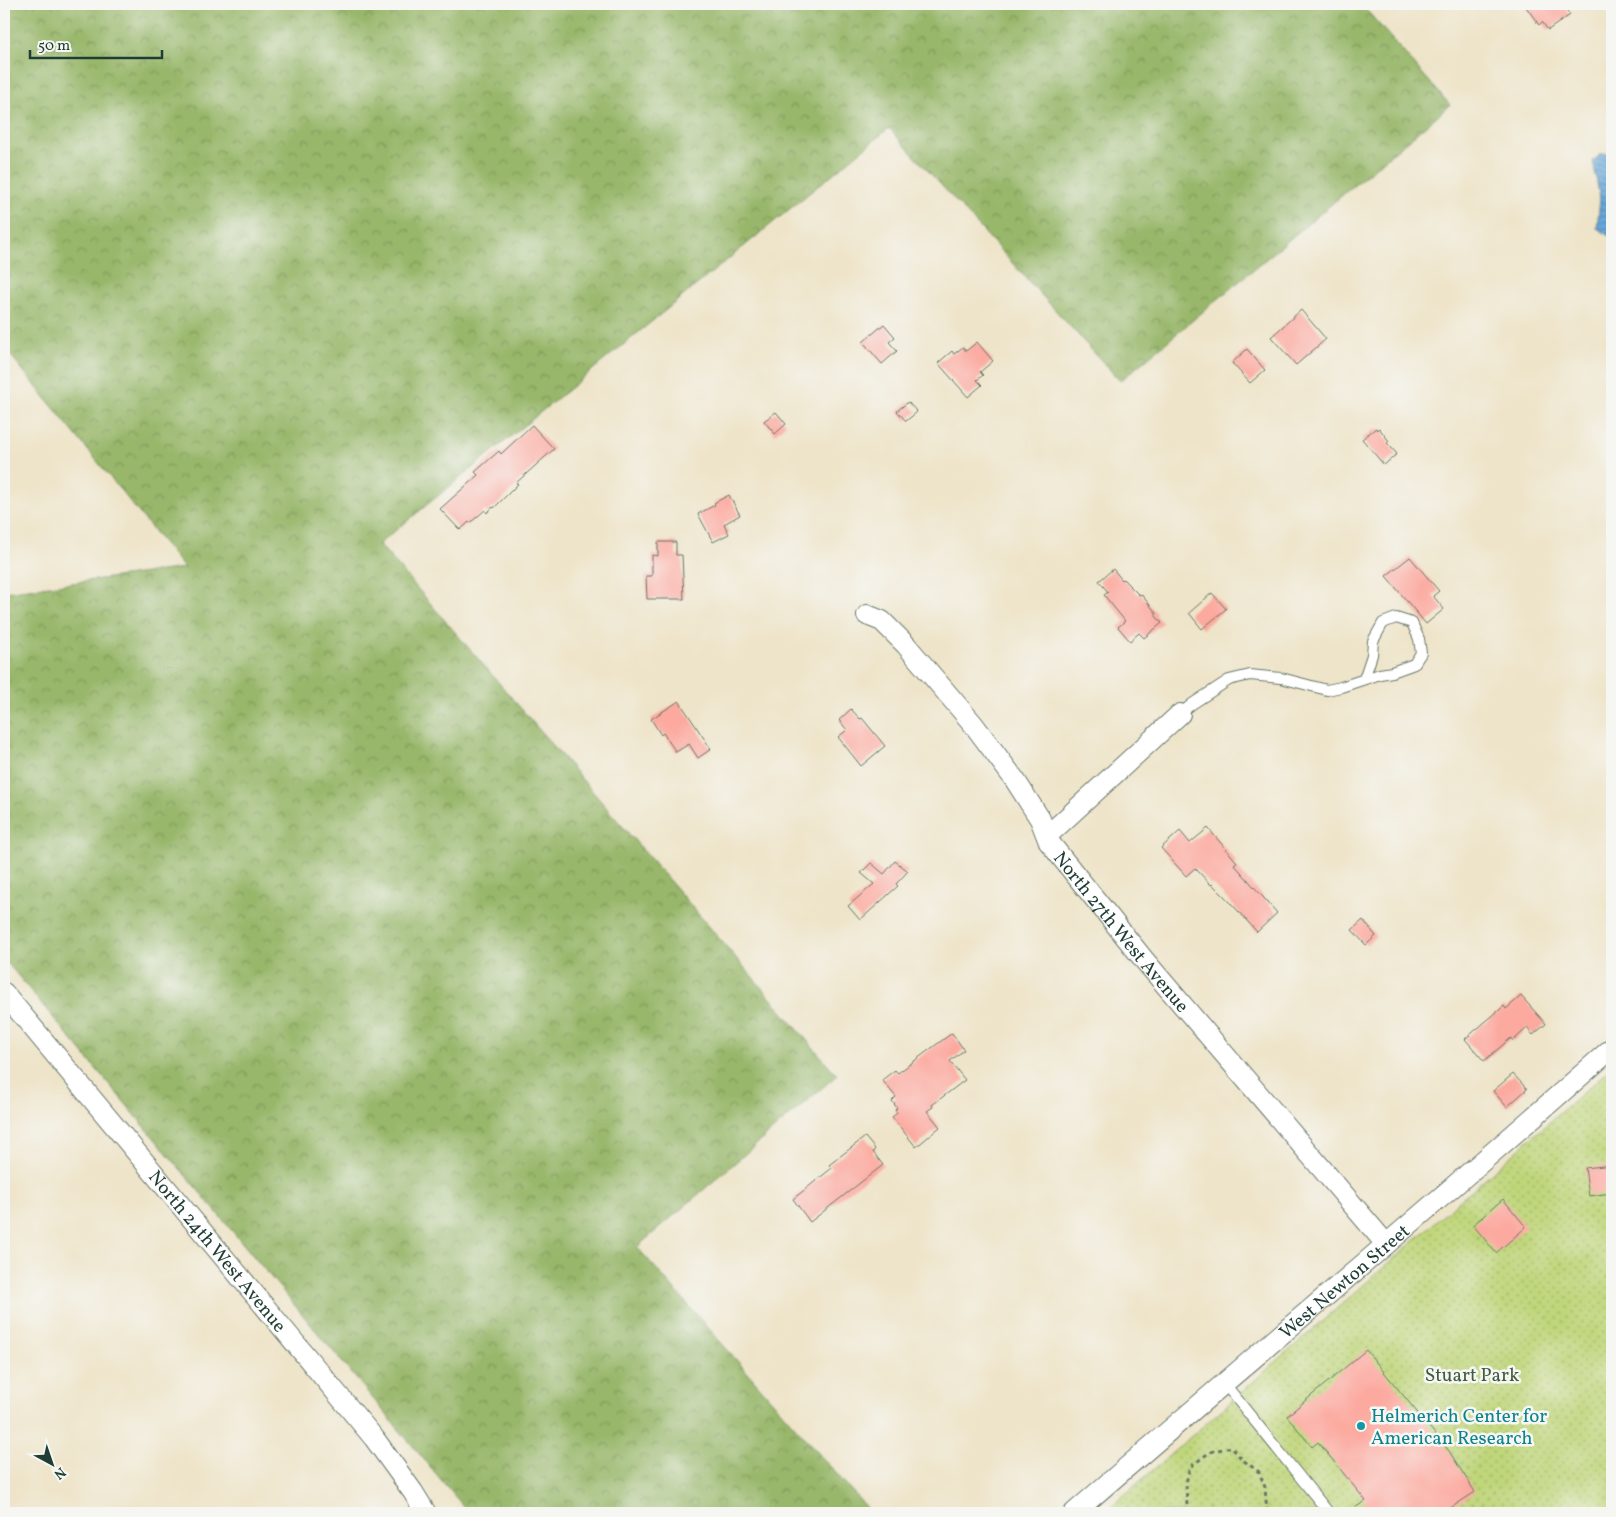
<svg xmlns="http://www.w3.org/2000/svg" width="1616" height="1517" font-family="Vollkorn,serif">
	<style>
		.forest { fill: url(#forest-crowns); stroke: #5c7a4f }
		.park { fill: url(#park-dots); stroke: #708a57 }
		.water { fill: url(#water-rules); stroke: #447287 }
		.building { fill: #fca99f }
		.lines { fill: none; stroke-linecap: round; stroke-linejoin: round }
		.lane-casing { stroke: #677768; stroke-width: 12 }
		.street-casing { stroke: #677768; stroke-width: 22 }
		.path { stroke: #677768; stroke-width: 3; stroke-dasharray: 4 4; stroke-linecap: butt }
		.lane { stroke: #fff; stroke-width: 10 }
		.street { stroke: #fff; stroke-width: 20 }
		.culture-dot { fill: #0f9aa8; stroke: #f6f6f2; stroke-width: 2 }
		.labels { text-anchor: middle; stroke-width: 5; stroke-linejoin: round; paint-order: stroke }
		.street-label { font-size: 19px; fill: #1f3d34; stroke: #f6f6f2 }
		.park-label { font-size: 19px; fill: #3f5c42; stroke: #f6f6f2 }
		.culture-label { font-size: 19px; fill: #0d838f; stroke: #f6f6f2; text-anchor: start }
	</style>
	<defs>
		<pattern id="forest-crowns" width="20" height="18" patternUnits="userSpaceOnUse" patternTransform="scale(1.25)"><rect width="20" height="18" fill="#98b76a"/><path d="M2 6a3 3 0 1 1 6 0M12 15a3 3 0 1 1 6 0" fill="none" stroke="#7b9658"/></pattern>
		<pattern id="park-dots" width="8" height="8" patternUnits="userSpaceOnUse" patternTransform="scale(1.25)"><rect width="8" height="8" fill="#c0d67a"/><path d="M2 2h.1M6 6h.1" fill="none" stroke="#9baf65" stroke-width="1.8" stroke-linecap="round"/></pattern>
		<pattern id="water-rules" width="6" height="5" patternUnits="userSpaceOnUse" patternTransform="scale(1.25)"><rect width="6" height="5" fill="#68a7da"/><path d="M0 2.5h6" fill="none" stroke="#5589b2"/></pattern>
	</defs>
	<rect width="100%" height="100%" fill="#f6f6f2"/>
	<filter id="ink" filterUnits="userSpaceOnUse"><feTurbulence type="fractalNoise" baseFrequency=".02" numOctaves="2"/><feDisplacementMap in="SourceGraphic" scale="10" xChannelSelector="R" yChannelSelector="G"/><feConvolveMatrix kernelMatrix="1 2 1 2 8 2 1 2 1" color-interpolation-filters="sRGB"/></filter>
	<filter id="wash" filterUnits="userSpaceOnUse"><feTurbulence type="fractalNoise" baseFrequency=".0096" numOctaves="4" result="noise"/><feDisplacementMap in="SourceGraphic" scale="20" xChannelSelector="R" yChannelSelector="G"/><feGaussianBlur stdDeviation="1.12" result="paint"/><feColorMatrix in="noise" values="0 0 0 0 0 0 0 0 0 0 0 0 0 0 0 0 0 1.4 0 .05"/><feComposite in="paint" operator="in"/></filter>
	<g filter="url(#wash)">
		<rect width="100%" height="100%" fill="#eee4c9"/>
		<!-- forest -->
		<path class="forest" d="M4,4H1361L1450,105L1120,381L889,128L379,544L837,1075L637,1247L871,1513H469L4,959V592L184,568L4,347Z"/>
		<!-- park -->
		<path class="park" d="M1612,1067V1513H1104Z"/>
		<!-- water -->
		<path class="water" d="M1601,154H1612V238L1597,228L1600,199L1593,161Z"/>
		<g id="blocks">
			<!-- building -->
			<g class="building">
				<path d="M1524,4H1562L1570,15L1548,30L1542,22L1539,25Z"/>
				<path d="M1301,310L1326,339L1296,365L1271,337Z"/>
				<path d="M884,324L895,337L889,342L897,351L882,364L863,342Z"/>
				<path d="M977,342L993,361L980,372L983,375L977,380L982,385L968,397L938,363L952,351L954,354L963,347L966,351Z"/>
				<path d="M1247,349L1265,370L1250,383L1232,363Z"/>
				<path d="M908,402L917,412L906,421L897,411Z"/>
				<path d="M776,412L786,424L775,434L764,421Z"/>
				<path d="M532,425L554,449L516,483L518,484L494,508L493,507L487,513L485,510L470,523L469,522L460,530L440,509L478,475L475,472L499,451L501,454Z"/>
				<path d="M1376,428L1377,430L1379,428L1389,441L1387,443L1397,454L1384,465L1362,439Z"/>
				<path d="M729,495L740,515L724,524L729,534L713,542L698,514L715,505L714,503Z"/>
				<path d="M658,542H676V555H682L684,599H647L646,576H652V555L658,556Z"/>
				<path d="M1410,557L1439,591L1433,596L1444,609L1426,624L1386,576Z"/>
				<path d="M1113,569L1122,580L1123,579L1139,595L1141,594L1157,614L1155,615L1162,623L1144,638L1139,633L1130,641L1118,627L1125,621L1104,595L1108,592L1099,581Z"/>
				<path d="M1212,593L1226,609L1202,629L1189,613Z"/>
				<path d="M679,701L711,749L698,758L689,744L676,752L663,733L661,735L651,719Z"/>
				<path d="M851,709L860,719L862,718L885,746L861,766L838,737L847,730L839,720Z"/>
				<path d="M1208,828L1237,862L1234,864L1277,913L1257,932L1229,901L1212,884L1211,885L1195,868L1186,876L1161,848L1180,831L1190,843Z"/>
				<path d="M895,861L908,871L896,884L898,886L860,920L848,906L874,884L861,873L871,863L884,874Z"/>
				<path d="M1363,920L1376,936L1366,945L1352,930Z"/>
				<path d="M1521,996L1546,1024L1533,1035L1527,1028L1513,1041L1511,1038L1484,1061L1465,1039L1504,1006L1506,1009Z"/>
				<path d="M952,1033L964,1050L950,1061L965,1080L932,1105L933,1107L927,1111L940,1127L916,1147L892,1117L897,1113L895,1110L897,1108L892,1101L896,1097L882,1080L895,1070L898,1073Z"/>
				<path d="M1513,1074L1527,1089L1507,1107L1493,1091Z"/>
				<path d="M865,1137L875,1149L873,1152L883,1165L810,1222L793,1199L832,1168L829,1165Z"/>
				<path d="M1612,1165V1193L1589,1196L1585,1168Z"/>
				<path d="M1503,1199L1526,1227L1496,1253L1473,1225Z"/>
				<path d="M1366,1350L1449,1451L1475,1492L1443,1513H1346L1366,1501L1318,1442L1312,1447L1287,1416Z"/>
			</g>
		</g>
	</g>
	<g filter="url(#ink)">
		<use href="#blocks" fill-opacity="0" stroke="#677768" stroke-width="1"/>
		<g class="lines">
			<defs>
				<g id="lane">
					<path d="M1180,714L1192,704L1229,680L1250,675L1281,678L1327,690L1341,687L1380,674L1392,672L1414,664L1421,653L1419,639L1412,623L1396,618L1383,623L1373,641L1372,655L1364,679"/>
					<path d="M1224,1383L1329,1513"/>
				</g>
				<g id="street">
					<path id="s1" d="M867,615L882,621L906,645L974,725L1015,780L1040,819L1049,842L1145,961L1386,1244"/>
					<path d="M1047,836L1180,714"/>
					<path id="s2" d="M4,993L374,1438L413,1492L426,1513"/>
					<path id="s3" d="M1074,1513C1253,1357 1435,1205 1612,1048"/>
				</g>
			</defs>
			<!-- lane casing -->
			<use href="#lane" class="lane-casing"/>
			<!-- street casing -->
			<use href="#street" class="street-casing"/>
			<!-- path -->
			<path class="path" d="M1186,1513L1187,1507L1186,1483L1190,1467L1210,1452L1231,1447L1243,1460L1259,1472L1265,1487L1267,1513"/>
			<!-- lane -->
			<use href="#lane" class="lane"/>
			<!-- street -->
			<use href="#street" class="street"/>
		</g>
	</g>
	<!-- markers -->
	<circle class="culture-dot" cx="1361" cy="1426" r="5"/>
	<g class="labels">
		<!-- street labels -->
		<g class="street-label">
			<text dy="7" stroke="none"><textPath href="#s1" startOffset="410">North 27th West Avenue</textPath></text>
			<text dy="7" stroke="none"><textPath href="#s2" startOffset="335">North 24th West Avenue</textPath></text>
			<text dy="7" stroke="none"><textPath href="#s3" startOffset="356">West Newton Street</textPath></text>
		</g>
		<!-- park labels -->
		<g class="park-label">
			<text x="1472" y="1381">Stuart Park</text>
		</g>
		<!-- culture labels -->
		<g class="culture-label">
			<text x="1371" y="1422">Helmerich Center for<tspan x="1371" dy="22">American Research</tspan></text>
		</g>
	</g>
	<!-- margin -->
	<rect width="1616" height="1517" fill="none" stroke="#f6f6f2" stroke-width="20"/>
	<!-- north arrow -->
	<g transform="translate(52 1464) rotate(140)" stroke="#f6f6f2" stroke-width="4" paint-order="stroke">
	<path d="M0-4L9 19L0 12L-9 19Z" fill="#1f3d34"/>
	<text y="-8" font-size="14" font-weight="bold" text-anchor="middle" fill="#1f3d34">N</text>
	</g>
	<!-- scale -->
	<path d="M30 50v8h132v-8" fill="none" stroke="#1f3d34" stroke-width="2.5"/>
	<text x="38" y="50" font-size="15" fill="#1f3d34" stroke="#f6f6f2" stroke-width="4" paint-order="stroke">50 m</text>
</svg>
